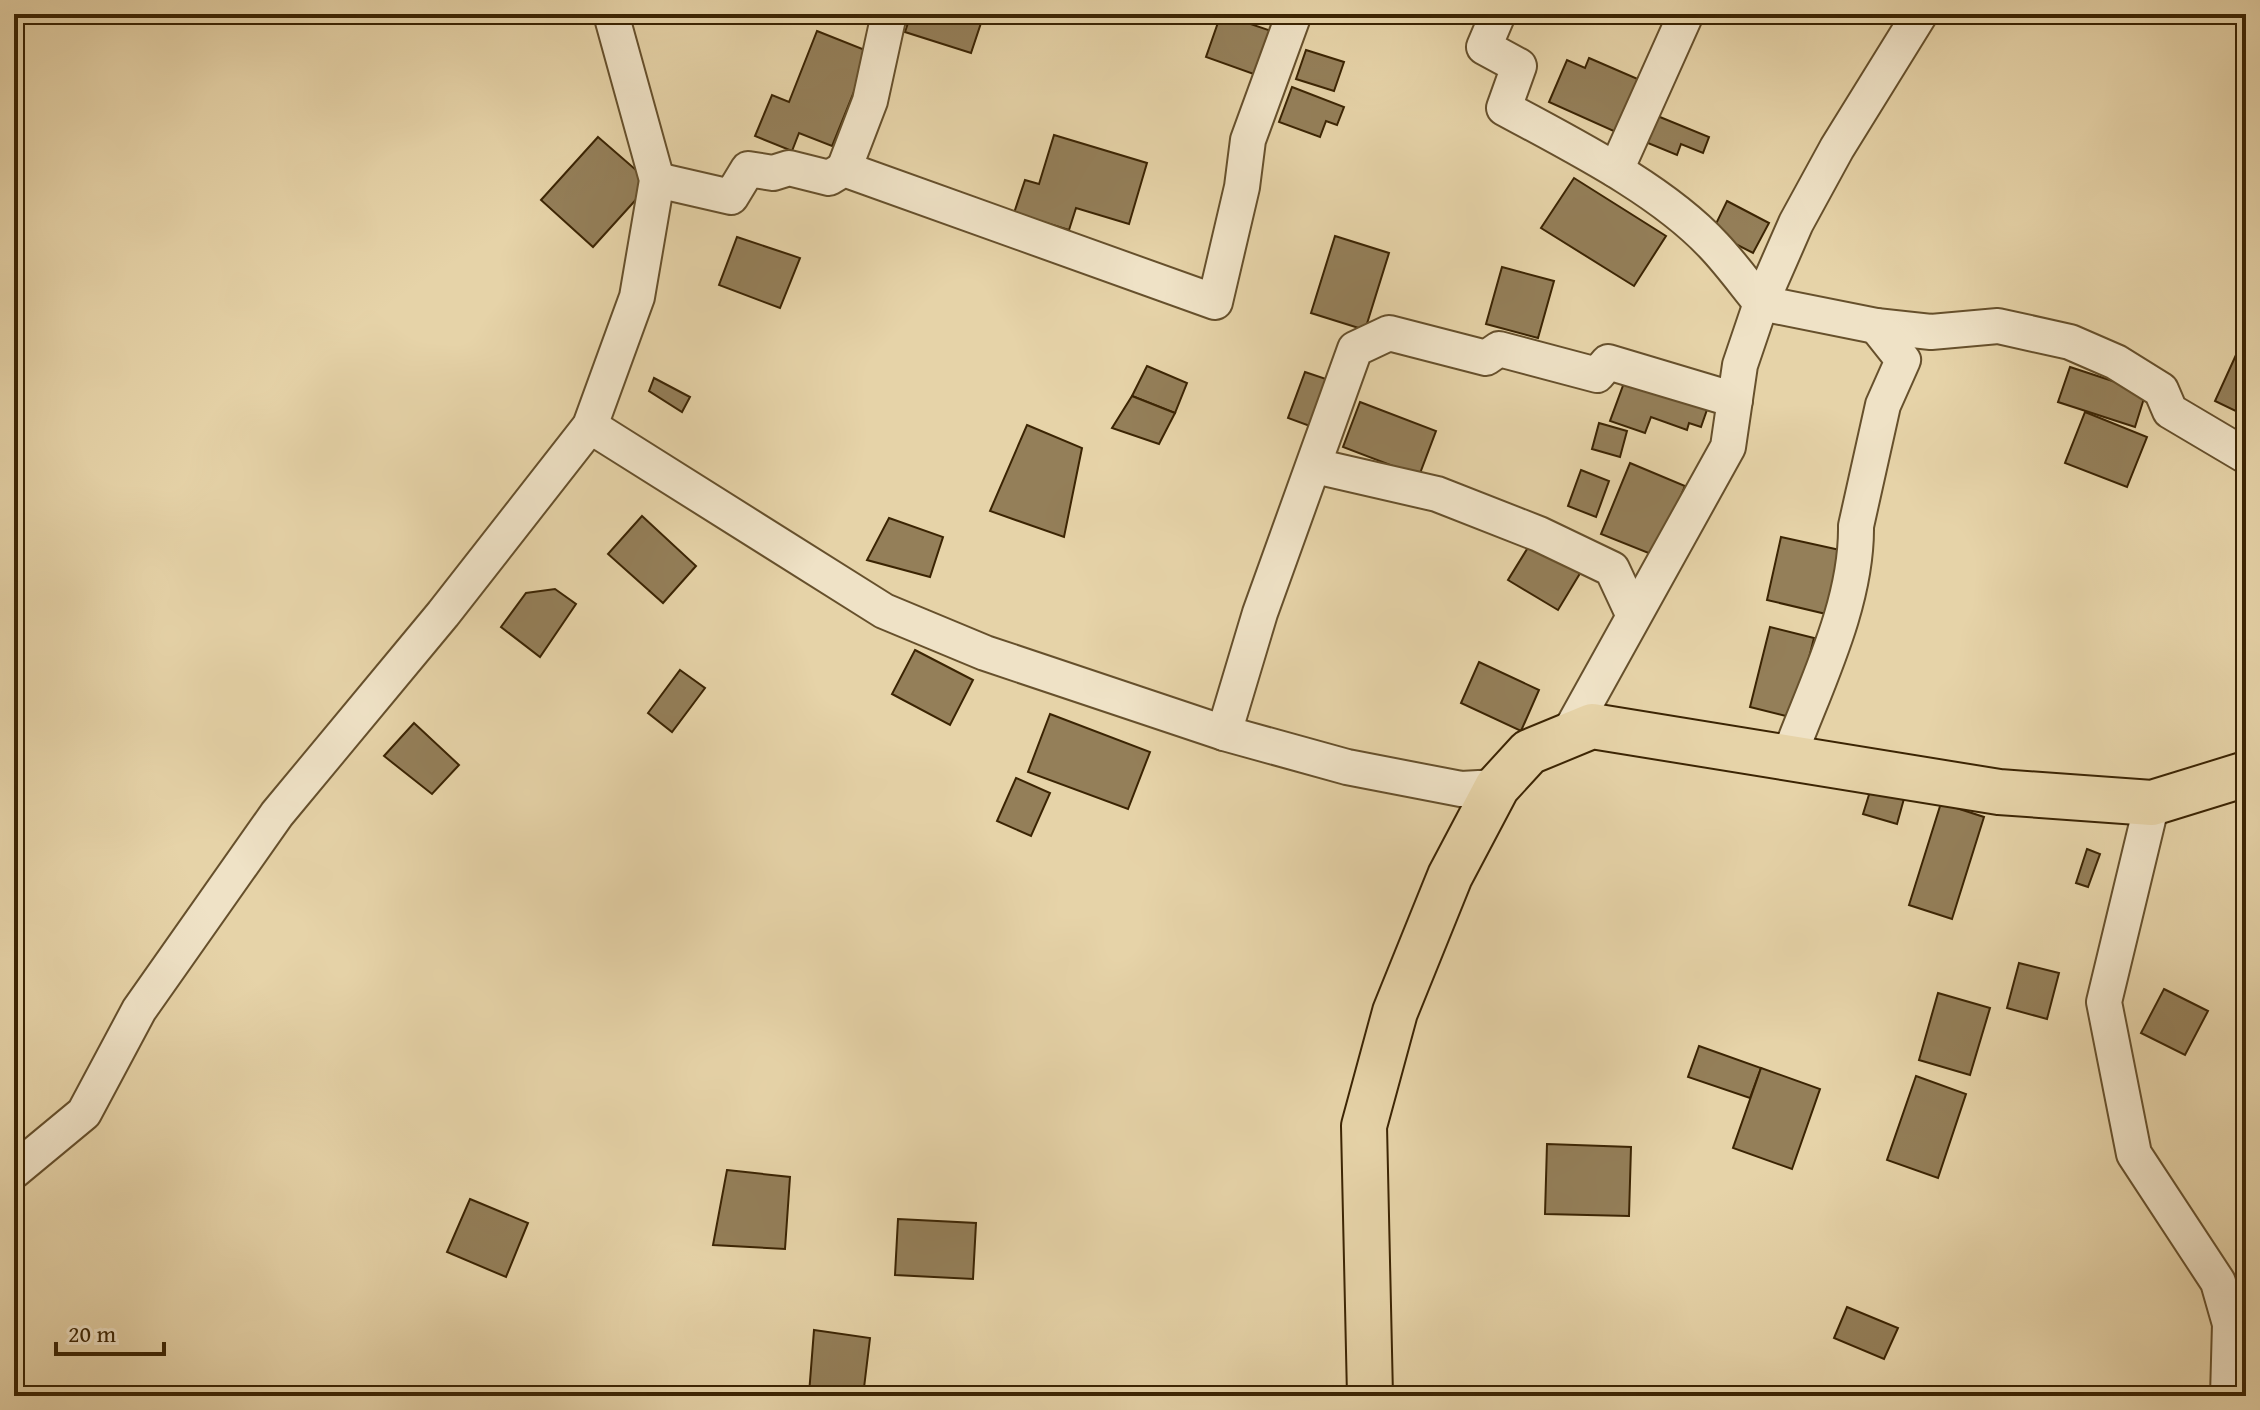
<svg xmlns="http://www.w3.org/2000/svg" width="2260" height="1410" font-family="'Gentium Book Plus',serif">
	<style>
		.building { fill: #947f59; stroke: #3b2403; stroke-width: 2 }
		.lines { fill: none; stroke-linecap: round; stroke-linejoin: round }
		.minor-casing { stroke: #66502c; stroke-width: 38 }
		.major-casing { stroke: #3b2403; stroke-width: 48 }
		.minor { stroke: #efe2c6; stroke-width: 34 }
		.major { stroke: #e6d3a8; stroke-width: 44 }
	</style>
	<rect width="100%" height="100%" fill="#e6d3a8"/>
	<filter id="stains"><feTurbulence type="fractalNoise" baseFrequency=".0025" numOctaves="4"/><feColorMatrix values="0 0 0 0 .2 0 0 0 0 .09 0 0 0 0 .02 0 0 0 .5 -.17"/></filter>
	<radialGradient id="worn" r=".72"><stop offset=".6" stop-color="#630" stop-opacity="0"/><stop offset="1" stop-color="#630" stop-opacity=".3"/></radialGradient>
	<!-- building -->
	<g class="building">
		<path d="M911,14H984L971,53L905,32Z"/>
		<path d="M1221,14L1277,33L1262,77L1206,57Z"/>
		<path d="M817,31L870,52L832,146L799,133L792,151L755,136L772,95L789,102Z"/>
		<path d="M1306,50L1344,62L1334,91L1296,79Z"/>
		<path d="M1589,58L1640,80L1618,133L1549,102L1567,60L1585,68Z"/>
		<path d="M1292,87L1344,107L1337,125L1326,121L1320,137L1279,122Z"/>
		<path d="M1655,115L1709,137L1703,153L1681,144L1677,155L1643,141Z"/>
		<path d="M1054,135L1147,163L1129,224L1076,208L1069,230L1014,213L1025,180L1039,184Z"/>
		<path d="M598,137L651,183L593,247L541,200Z"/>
		<path d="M1574,178L1666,236L1634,286L1541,228Z"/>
		<path d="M1727,201L1769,223L1753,253L1712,232Z"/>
		<path d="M1335,236L1389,253L1365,330L1311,313Z"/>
		<path d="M737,237L800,258L780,308L719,285Z"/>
		<path d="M1502,267L1554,281L1538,338L1486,324Z"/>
		<path d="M2246,333V416L2215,401Z"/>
		<path d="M1147,366L1187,383L1175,413L1132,396Z"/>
		<path d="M2070,367L2146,392L2135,427L2058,402Z"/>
		<path d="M1305,372L1335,382L1318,429L1288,418Z"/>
		<path d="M1628,372L1710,401L1701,427L1689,423L1687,430L1651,417L1645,433L1610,421Z"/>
		<path d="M654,378L690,397L682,412L649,391Z"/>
		<path d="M1132,396L1175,413L1159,444L1112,428Z"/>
		<path d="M1360,402L1436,431L1419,476L1343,447Z"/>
		<path d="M2085,412L2147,437L2127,487L2065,463Z"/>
		<path d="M1599,423L1627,431L1620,457L1592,449Z"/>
		<path d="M1027,425L1082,448L1064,537L990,511Z"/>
		<path d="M1630,463L1685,486L1656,556L1601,534Z"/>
		<path d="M1581,470L1609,481L1596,517L1568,506Z"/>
		<path d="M642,516L696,566L663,603L608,554Z"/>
		<path d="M889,518L943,537L930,577L867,560Z"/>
		<path d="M1781,537L1840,550L1826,614L1767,600Z"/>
		<path d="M1532,541L1582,570L1558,610L1508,580Z"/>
		<path d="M555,589L576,604L540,657L501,627L526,593Z"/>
		<path d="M1770,627L1814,638L1794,718L1750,707Z"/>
		<path d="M915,650L973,680L950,725L892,694Z"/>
		<path d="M1479,662L1539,690L1521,731L1461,703Z"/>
		<path d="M680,670L705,688L672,732L648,713Z"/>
		<path d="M1050,714L1150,752L1128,809L1028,772Z"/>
		<path d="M414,723L459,765L432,794L384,756Z"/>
		<path d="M1016,778L1050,793L1031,836L997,821Z"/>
		<path d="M1872,785L1905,795L1897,824L1863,814Z"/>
		<path d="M1941,803L1984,817L1952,919L1909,905Z"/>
		<path d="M2087,849L2100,854L2088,887L2076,883Z"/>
		<path d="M2019,963L2059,973L2047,1019L2007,1008Z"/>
		<path d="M2164,989L2208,1011L2185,1055L2141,1033Z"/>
		<path d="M1938,993L1990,1008L1970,1075L1919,1060Z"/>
		<path d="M1699,1046L1761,1068L1750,1098L1688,1077Z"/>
		<path d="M1761,1068L1820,1089L1792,1169L1733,1148Z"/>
		<path d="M1916,1076L1966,1094L1938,1178L1887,1160Z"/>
		<path d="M1547,1144L1631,1147L1629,1216L1545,1214Z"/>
		<path d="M727,1170L790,1177L785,1249L713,1245Z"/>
		<path d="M470,1199L528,1223L506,1277L447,1252Z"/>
		<path d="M898,1219L976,1223L973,1279L895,1275Z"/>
		<path d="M1847,1307L1898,1328L1884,1359L1834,1338Z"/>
		<path d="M814,1330L870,1338L863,1396L809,1394Z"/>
		<path d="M1652,1390L1651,1396H1590V1392Z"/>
	</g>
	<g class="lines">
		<defs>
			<g id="minor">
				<path d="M1498,14L1484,47L1519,66L1504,108C1572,145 1661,189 1714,246C1731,264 1746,285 1761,303L1876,326L1931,332L1998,326L2070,342L2116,362L2161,390L2170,411L2246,456"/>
				<path d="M844,169L870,101L889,14"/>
				<path d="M1616,170L1686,14"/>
				<path d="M657,180L731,197L748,169L773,173L789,168L829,178L844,169L1215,302L1242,187L1248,140L1294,14"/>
				<path d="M590,426L884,611L985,653L1224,733L1347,767L1461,789L1497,787"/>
				<path d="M1315,466L1437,494L1539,534L1612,569L1633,614"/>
				<path d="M1224,733L1260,613L1355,349L1389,333L1486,358L1499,349L1597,375L1608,362L1735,400"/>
				<path d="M1567,737L1728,447L1740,365L1761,303L1796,223L1837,148L1920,14"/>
				<path d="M1788,759C1815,686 1857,605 1856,526L1883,405L1903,360L1876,326"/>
				<path d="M2152,803L2104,1002L2134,1154L2218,1282L2230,1324L2228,1396"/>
				<path d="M14,1171L84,1113L139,1010L277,814L443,614L590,426L637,297L657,180L611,14"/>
			</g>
			<path id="major" d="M1370,1396L1364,1126L1395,1012L1450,876L1497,787L1529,752L1592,726L1999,792L2152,803L2246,774"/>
		</defs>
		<!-- minor casing -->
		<use href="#minor" class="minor-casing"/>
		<!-- major casing -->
		<use href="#major" class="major-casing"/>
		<!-- minor -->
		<use href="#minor" class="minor"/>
		<!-- major -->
		<use href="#major" class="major"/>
	</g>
	<!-- margin -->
	<rect width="2260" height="1410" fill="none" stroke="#e6d3a8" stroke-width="48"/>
	<rect x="16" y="16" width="2228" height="1378" fill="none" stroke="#3b2403" stroke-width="4"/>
	<rect x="24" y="24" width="2212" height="1362" fill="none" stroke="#3b2403" stroke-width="2"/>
	<!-- scale -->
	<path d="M56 1342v12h108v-12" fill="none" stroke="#3b2403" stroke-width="4"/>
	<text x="68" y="1342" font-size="24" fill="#3b2403" stroke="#efe2c6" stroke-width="6" paint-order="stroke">20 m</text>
	<rect width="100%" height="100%" filter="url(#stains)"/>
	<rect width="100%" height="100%" fill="url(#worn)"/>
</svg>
